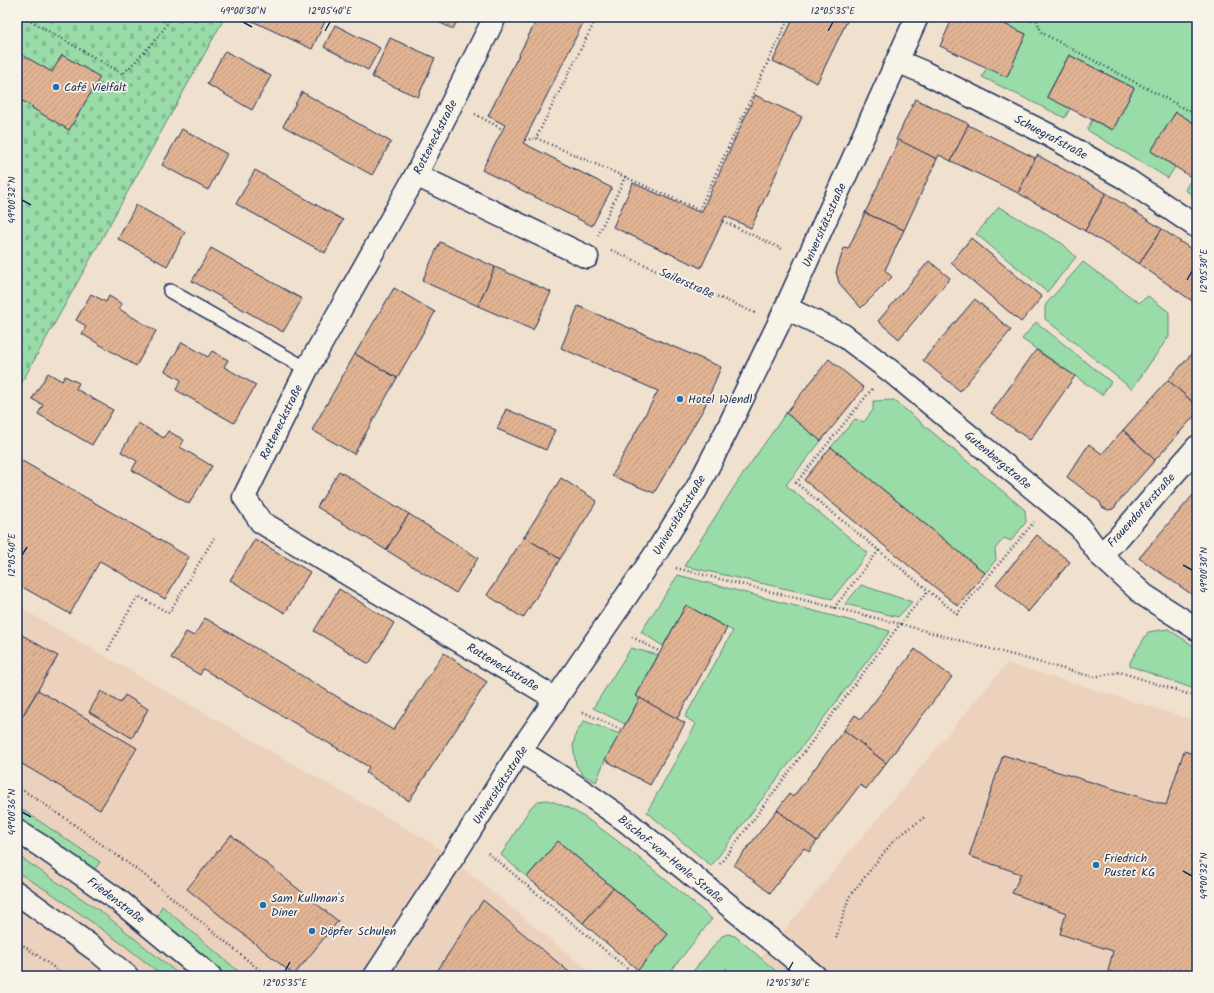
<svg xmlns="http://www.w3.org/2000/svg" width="1214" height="993" font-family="Kalam,sans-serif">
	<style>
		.built { fill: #ecd2bc }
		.grass { fill: #9adca7; stroke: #5a8682 }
		.cemetery { fill: url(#cemetery-stones); stroke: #5a8682 }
		.building { fill: url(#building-hatch); stroke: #1b2f5e }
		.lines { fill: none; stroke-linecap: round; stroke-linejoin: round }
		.service-casing { stroke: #1b2f5e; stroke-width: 16 }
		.minor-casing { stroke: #1b2f5e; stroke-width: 25 }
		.tertiary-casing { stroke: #1b2f5e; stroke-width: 25 }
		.secondary-casing { stroke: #1b2f5e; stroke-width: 25 }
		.path { stroke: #1b2f5e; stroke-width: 2.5; stroke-dasharray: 1 3; stroke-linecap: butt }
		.service { stroke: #f7f3e8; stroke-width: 13 }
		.minor { stroke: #f7f3e8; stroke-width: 22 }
		.tertiary { stroke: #f7f3e8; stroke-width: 22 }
		.secondary { stroke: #f7f3e8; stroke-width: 22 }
		.ticks { fill: none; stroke: #1b2f5e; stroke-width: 1.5 }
		.poi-dot { fill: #1f6fb2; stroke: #f7f3e8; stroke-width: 1.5 }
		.labels { text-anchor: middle; stroke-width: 3.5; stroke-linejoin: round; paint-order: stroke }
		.poi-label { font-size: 12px; fill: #1b2f5e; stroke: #f7f3e8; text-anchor: start }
		.street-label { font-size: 12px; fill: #1b2f5e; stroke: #f7f3e8 }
		.neatline { fill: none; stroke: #1b2f5e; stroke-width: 1.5 }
		.ticks-label { font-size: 10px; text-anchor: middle; fill: #1b2f5e }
	</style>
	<defs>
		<pattern id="cemetery-stones" width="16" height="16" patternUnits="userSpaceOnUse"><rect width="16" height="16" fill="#9adca7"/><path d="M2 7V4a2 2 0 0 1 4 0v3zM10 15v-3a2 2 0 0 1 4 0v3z" fill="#84bd92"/></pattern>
		<pattern id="building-hatch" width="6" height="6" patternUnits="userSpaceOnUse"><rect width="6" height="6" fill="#e1b392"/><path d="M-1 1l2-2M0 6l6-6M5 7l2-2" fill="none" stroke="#c09a80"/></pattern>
	</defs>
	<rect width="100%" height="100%" fill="#f0e0ce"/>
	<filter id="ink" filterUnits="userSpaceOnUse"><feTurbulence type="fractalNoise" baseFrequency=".025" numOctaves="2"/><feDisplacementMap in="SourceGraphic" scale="8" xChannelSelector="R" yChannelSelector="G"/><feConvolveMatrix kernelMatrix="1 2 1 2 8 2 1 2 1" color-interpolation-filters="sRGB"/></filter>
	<g filter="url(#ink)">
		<!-- built -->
		<g class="built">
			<path d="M17,606L432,843L595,976H17Z"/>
			<path d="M1007,663L1197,721V976H785L762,957Z"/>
		</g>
		<!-- grass -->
		<g class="grass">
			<path d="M989,17H1021L1031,22L1034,17H1197V125L1176,112L1151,151L1175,167L1168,178L1087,130L1092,120L1113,130L1134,88L1069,55L1047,96L1070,108L1065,118L982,77L987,67L1007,76L1026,34Z"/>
			<path d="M1192,178L1197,181V198L1185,190Z"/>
			<path d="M999,207L1063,244L1076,257L1047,292L976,234Z"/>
			<path d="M1083,262L1139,303L1148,296L1169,312V336L1132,389L1045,319V307L1047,303Z"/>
			<path d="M1036,322L1111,382L1102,395L1022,339Z"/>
			<path d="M894,400L1025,510L1026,522L1011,541L1004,538L995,549L996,560L985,573L831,447L855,419L864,422L873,410V401Z"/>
			<path d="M786,413L821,441L786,485L868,553L832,599L684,566L736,484Z"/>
			<path d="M678,575L890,631L711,866L647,812L696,724L685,717L733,631L686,605L663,646L641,632Z"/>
			<path d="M861,585L912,602L898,617L845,604Z"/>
			<path d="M1168,629L1197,648V690L1130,666V662L1148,632Z"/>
			<path d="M631,648L658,655L636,696L640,698L625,724L593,708Z"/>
			<path d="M584,721L620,734L605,760L596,782L582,774L576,765L573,746L576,733Z"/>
			<path d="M547,800C575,807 597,826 620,843C652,868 682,893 712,919L667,976H646L638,970L668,934L558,841L527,877L501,855L531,807L538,801Z"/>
			<path d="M17,806L100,862L91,874L17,823Z"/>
			<path d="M17,855L103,913L181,976H163L125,946L54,895L17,872Z"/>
			<path d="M162,906L244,976H227L157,918Z"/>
			<path d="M728,934L735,936L782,976H734L726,970L721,976H689L722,936Z"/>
		</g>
		<!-- cemetery -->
		<path class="cemetery" d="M17,17H225L17,391Z"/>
		<!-- building -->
		<g class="building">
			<path d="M251,17H327L312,49L250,20Z"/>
			<path d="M428,17H459L453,29Z"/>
			<path d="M538,17H586L523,143L612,188L592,226L482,170L505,125L488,116Z"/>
			<path d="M794,17H849L817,83L773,61Z"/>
			<path d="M953,17H989L1026,34L1007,77L940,46Z"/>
			<path d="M335,25L380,48L368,70L324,47Z"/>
			<path d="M390,38L435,58L418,97L372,77Z"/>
			<path d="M225,51L271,76L252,110L207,84Z"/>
			<path d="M17,52L52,72L62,55L100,77L69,130L32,108L33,107L17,98Z"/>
			<path d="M1069,55L1134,88L1113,130L1047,97Z"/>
			<path d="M302,92L391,142L372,175L283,126Z"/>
			<path d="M755,95L802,117L751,228L725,216L701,268L613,227L633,183L701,213Z"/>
			<path d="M915,99L969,124L951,161L939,155L937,159L896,140Z"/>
			<path d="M1176,112L1197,125V181L1151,151Z"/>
			<path d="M968,125L1035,158L1018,193L951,161Z"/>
			<path d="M182,129L227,154L208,190L162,165Z"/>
			<path d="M899,140L937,159L904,230L865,213Z"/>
			<path d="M1037,155L1106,193L1085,231L1018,193Z"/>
			<path d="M255,170L343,220L325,253L236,204Z"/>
			<path d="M1106,193L1162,229L1139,264L1085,231Z"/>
			<path d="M136,205L185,232L167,266L118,239Z"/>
			<path d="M865,213L904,230L885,270L892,277L861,308L839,283L836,272L844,248L848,249Z"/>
			<path d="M1162,229L1197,253V299L1195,303L1139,264Z"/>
			<path d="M971,238L1042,297L1021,322L951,263Z"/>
			<path d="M440,242L495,267L478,306L422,281Z"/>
			<path d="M211,248L302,299L283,332L192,281Z"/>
			<path d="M929,261L950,278L899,339L878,321Z"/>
			<path d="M495,267L551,292L533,330L478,306Z"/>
			<path d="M394,288L435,312L397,378L355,354Z"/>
			<path d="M91,294L106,302L109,296L122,304L119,309L156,331L136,366L82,334L86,326L76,320Z"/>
			<path d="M975,299L1011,330L960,391L923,360Z"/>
			<path d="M578,306L721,367L704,408L654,493L612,476L658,391L561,348Z"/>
			<path d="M182,342L208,357L212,351L228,360L224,367L256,385L234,423L176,390L181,380L165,371Z"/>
			<path d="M1197,348V406L1168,380Z"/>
			<path d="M1036,350L1075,376L1030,440L991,413Z"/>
			<path d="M355,354L397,378L354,454L312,430Z"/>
			<path d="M829,359L864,388L821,441L786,413Z"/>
			<path d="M48,373L62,381L65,376L79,383L76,389L113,410L92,445L38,414L43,405L32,399Z"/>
			<path d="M1168,380L1197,406V413L1155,460L1123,430Z"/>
			<path d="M506,409L555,430L546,450L497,429Z"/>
			<path d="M138,423L164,438L168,431L184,440L180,447L212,466L189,504L132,470L137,461L121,452Z"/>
			<path d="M1123,430L1155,460L1118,502L1116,506L1113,509L1108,510L1102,507L1100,502L1067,477L1089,444L1102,454Z"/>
			<path d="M831,447L985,573L958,606L804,480Z"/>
			<path d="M17,458L189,557L165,599L100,561L70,614L17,584Z"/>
			<path d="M339,471L409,514L386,550L317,507Z"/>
			<path d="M561,478L597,501L560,559L524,537Z"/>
			<path d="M1193,495L1197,498V598L1139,558Z"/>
			<path d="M409,514L478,558L456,593L386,550Z"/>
			<path d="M1037,535L1070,562L1028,612L996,584Z"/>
			<path d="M524,537L560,559L523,618L487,595Z"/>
			<path d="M255,539L310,572L285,613L230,580Z"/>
			<path d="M339,589L394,623L369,664L314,631Z"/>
			<path d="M686,605L727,628L677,719L636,696Z"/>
			<path d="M205,618L393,730L444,653L487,682L409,801L366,773L369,767L203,669L200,675L171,658L186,632L194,636Z"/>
			<path d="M17,632L58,656L17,725Z"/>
			<path d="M915,649L952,677L886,763L844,730L855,715L861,719Z"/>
			<path d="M38,690L137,748L100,810L17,761V725Z"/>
			<path d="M101,691L120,703L125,695L148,709L132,738L89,712Z"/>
			<path d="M640,698L685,723L650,785L605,760Z"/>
			<path d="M844,730L886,763L866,789L860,785L817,841L777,810L789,794L793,797Z"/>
			<path d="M1184,751L1197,755V976H1124L1108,971L1113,951L1060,934L1066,913L1012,893L1021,874L969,856L1003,755L1166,805Z"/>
			<path d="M777,810L817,841L809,852L804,848L770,893L734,865Z"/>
			<path d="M231,835L338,921L294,975L187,889Z"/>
			<path d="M558,841L613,888L583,923L527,877Z"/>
			<path d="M613,888L668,934L638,970L583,923Z"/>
			<path d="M483,900L574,976H434Z"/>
			<path d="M726,969L734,976H721Z"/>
		</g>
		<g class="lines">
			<defs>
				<path id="service" d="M170,291L307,369"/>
				<g id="minor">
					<path d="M495,17L416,175L307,369L244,497L261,522L556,699"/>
					<path d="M897,61L923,72L1047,134L1123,177L1197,227"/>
					<path d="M416,175L587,257"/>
					<path d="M786,308L843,335L893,373L1080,527L1100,555L1144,595L1197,629"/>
					<path d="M1100,555L1118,538L1197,447"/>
					<path d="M520,751L574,785L626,821L815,976"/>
				</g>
				<path id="tertiary" d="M375,976L459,848L520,751L654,556L696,490L726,432L779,323L917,17"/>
				<g id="secondary">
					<path d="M17,831L41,846L118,900L210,976"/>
					<path d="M17,893L96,950L127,976"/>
				</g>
			</defs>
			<!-- service casing -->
			<use href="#service" class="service-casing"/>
			<!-- minor casing -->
			<use href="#minor" class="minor-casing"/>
			<!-- tertiary casing -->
			<use href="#tertiary" class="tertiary-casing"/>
			<!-- secondary casing -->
			<use href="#secondary" class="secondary-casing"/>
			<!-- path -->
			<g class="path">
				<path d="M24,17L123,74C140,56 160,38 171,17"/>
				<path d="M597,17L536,138L625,177L598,235"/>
				<path d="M1035,17L1042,33L1197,115"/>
				<path d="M1194,17L1197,19"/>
				<path d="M475,114L502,129"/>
				<path d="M525,140L536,138"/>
				<path d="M625,177L702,211"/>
				<path d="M699,210L789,17"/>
				<path d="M723,221L784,250"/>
				<path d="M611,250L755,313"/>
				<path d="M872,389L796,483L957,614L1034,522"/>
				<path d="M676,568L900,624L1093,677L1120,672L1197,697"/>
				<path d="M834,608L879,550"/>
				<path d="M632,637L660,652"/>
				<path d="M108,650L126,616L138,596L169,613L214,538"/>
				<path d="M583,712L622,730"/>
				<path d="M17,786L62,816L143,874L267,976"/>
				<path d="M488,853L636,976"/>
				<path d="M720,864L900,624L928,591"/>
				<path d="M836,938L849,897L894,840L926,816"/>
				<path d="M17,941L66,976"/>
			</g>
			<!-- service -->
			<use href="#service" class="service"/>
			<!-- minor -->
			<use href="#minor" class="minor"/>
			<!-- tertiary -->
			<use href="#tertiary" class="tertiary"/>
			<!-- secondary -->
			<use href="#secondary" class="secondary"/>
		</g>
	</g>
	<!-- ticks -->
	<path class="ticks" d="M243,22L252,27M325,31L330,22M828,31L833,22M22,200L31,205M1187,280L1192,271M22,555L27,547M1183,565L1192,570M22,812L31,817M1183,871L1192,876M285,971L290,962M788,971L793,962"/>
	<!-- markers -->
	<g class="poi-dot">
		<circle cx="56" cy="87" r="4"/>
		<circle cx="680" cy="399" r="4"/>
		<circle cx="1096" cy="865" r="4"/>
		<circle cx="263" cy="905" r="4"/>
		<circle cx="312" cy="931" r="4"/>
	</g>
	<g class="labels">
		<!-- poi labels -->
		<g class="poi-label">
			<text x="64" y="91">Café Vielfalt</text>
			<text x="688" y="403">Hotel Wiendl</text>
			<text x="1104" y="862">Friedrich<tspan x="1104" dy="14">Pustet KG</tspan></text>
			<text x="271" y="902">Sam Kullman's<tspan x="271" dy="14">Diner</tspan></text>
			<text x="320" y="935">Döpfer Schulen</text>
		</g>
		<!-- street labels -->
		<g class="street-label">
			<text transform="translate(435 137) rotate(-63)" y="4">Rotteneckstraße</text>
			<text transform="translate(1051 137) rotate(28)" y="4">Schuegrafstraße</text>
			<text transform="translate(824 225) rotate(-66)" y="4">Universitätsstraße</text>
			<text transform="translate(687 283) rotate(24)" y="4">Sailerstraße</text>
			<text transform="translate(281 422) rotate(-64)" y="4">Rotteneckstraße</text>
			<text transform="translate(998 460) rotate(40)" y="4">Gutenbergstraße</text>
			<text transform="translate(1141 510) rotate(-48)" y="4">Frauendorferstraße</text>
			<text transform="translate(679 515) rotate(-59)" y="4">Universitätsstraße</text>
			<text transform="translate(503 667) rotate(31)" y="4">Rotteneckstraße</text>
			<text transform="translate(500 785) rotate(-57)" y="4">Universitätsstraße</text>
			<text transform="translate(671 859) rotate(39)" y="4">Bischof-von-Henle-Straße</text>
			<text transform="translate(116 900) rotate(37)" y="4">Friedenstraße</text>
		</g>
	</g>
	<!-- margin -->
	<rect width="1214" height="993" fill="none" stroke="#f7f3e8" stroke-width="44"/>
	<rect x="22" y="22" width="1170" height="949" class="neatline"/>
	<g class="ticks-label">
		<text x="243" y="14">49°00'30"N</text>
		<text x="330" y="14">12°05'40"E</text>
		<text x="833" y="14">12°05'35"E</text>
		<text transform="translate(11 200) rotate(-90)" y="4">49°00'32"N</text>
		<text transform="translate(1203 271) rotate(-90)" y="4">12°05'30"E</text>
		<text transform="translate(11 555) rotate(-90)" y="4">12°05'40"E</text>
		<text transform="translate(1203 570) rotate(-90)" y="4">49°00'30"N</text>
		<text transform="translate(11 812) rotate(-90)" y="4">49°00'36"N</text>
		<text transform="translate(1203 876) rotate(-90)" y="4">49°00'32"N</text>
		<text x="285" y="986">12°05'35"E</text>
		<text x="788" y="986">12°05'30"E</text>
	</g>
</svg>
